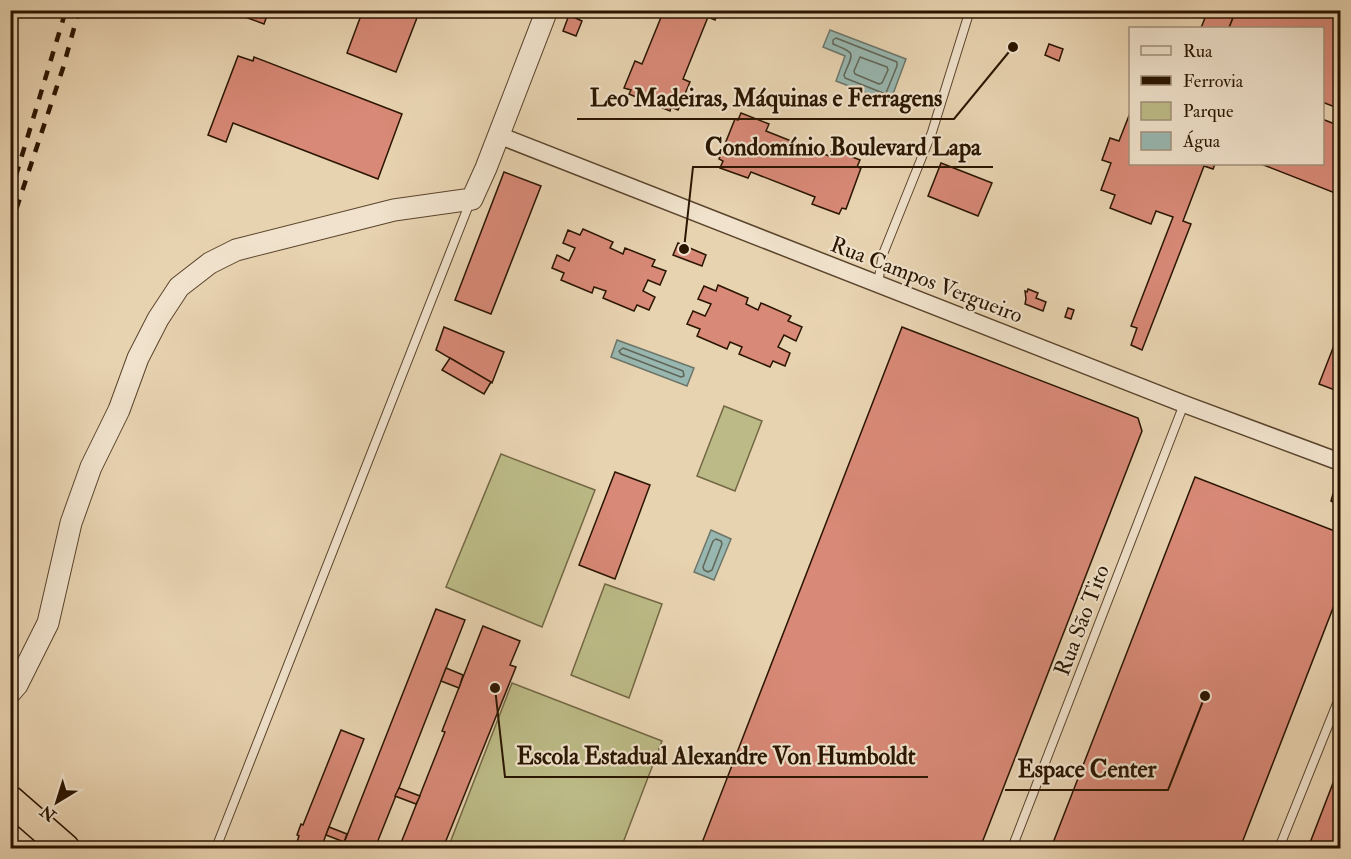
<svg xmlns="http://www.w3.org/2000/svg" width="1351" height="859" font-family="'IM FELL Double Pica',serif">
	<style>
		.green { fill: #bcbb87; stroke: #736844; stroke-width: 1.5 }
		.water { fill: #98b7b0; stroke: #6c766a; stroke-width: 1.5 }
		.lines { fill: none; stroke-linecap: round; stroke-linejoin: round }
		.shore { stroke: #616658; stroke-width: 1.5 }
		.building { fill: #d88977; stroke: #2a1500; stroke-width: 1.5 }
		.service-casing { stroke: #5a442c; stroke-width: 10 }
		.minor-casing { stroke: #5a442c; stroke-width: 19 }
		.tertiary-casing { stroke: #5a442c; stroke-width: 23 }
		.trunk-casing { stroke: #2a1500; stroke-width: 31 }
		.service { stroke: #f0e2cc; stroke-width: 8 }
		.minor { stroke: #f0e2cc; stroke-width: 16 }
		.tertiary { stroke: #f0e2cc; stroke-width: 21 }
		.trunk { stroke: #e8d3b1; stroke-width: 28 }
		.rail { stroke: #2a1500; stroke-width: 4.5; stroke-dasharray: 10 10; stroke-linecap: butt }
		.labels { text-anchor: middle; stroke-width: 4.5; stroke-linejoin: round; paint-order: stroke }
		.street-label { font-size: 22px; fill: #2a1500; stroke: #f0e2cc }
		.leader { fill: none; stroke: #2a1500; stroke-width: 2 }
		.callout-dot { fill: #2a1500; stroke: #f0e2cc; stroke-width: 2 }
		.callout-label { font-size: 24px; text-anchor: middle; font-weight: bold; fill: #2a1500; stroke: #f0e2cc; stroke-width: 4.5; stroke-linejoin: round; paint-order: stroke }
	</style>
	<rect width="100%" height="100%" fill="#e8d3b1"/>
	<filter id="stains"><feTurbulence type="fractalNoise" baseFrequency=".00333" numOctaves="4"/><feColorMatrix values="0 0 0 0 .2 0 0 0 0 .09 0 0 0 0 .02 0 0 0 .5 -.17"/></filter>
	<radialGradient id="worn" r=".72"><stop offset=".6" stop-color="#630" stop-opacity="0"/><stop offset="1" stop-color="#630" stop-opacity=".3"/></radialGradient>
	<!-- green -->
	<g class="green">
		<path d="M724,406L762,421L735,491L697,476Z"/>
		<path d="M501,454L595,490L542,627L446,587Z"/>
		<path d="M605,584L662,604L629,698L571,675Z"/>
		<path d="M512,683L662,741L621,848H448Z"/>
	</g>
	<!-- water -->
	<g class="water">
		<path d="M830,30L906,59L890,102L836,81L845,56L823,47Z"/>
		<path d="M617,340L694,368L687,386L611,357Z"/>
		<path d="M711,530L731,539L714,580L694,572Z"/>
	</g>
	<g class="lines">
		<!-- shore -->
		<g class="shore">
			<path d="M836,38L897,62V66L886,93H883L845,78L844,75C854,51 856,54 833,44V40Z"/>
			<path d="M860,57L887,67L888,70L882,83L879,84L855,74L854,71Z"/>
			<path d="M623,348L683,371L684,376L681,377L621,354L619,351Z"/>
			<path d="M716,539L721,541L722,544L712,570L708,572L704,570L703,567L713,541Z"/>
		</g>
	</g>
	<!-- building -->
	<g class="building">
		<path d="M248,10H269L264,24L245,17Z"/>
		<path d="M363,10H420L396,72L347,53Z"/>
		<path d="M664,10H719L715,20L708,17L683,79L690,82L678,110L671,107L670,111L629,94L631,90L624,88L635,61L642,64Z"/>
		<path d="M1208,10H1236L1229,28H1201Z"/>
		<path d="M1236,10H1340V109L1322,102V28H1229Z"/>
		<path d="M569,15L582,21L576,36L563,31Z"/>
		<path d="M1049,44L1063,49L1059,61L1045,55Z"/>
		<path d="M238,56L253,61L254,57L402,114L378,179L233,123L226,142L208,135Z"/>
		<path d="M741,113L769,124L766,131L829,156L832,149L860,160L857,167L861,168L846,209L842,208L839,214L812,204L815,197L751,172L748,178L720,168L723,161L719,159L735,119L738,120Z"/>
		<path d="M1130,113V164H1215L1213,169L1204,166L1183,221L1191,224L1142,350L1131,345L1137,328L1131,326L1173,217L1156,211L1151,224L1110,208L1115,195L1101,190L1111,163L1102,160L1110,138L1119,141Z"/>
		<path d="M1322,119L1340,126V195L1261,164H1322Z"/>
		<path d="M941,163L992,183L978,216L928,196Z"/>
		<path d="M504,172L541,186L491,314L455,300Z"/>
		<path d="M583,229L613,242L610,248L623,254L625,248L655,260L652,266L666,271L660,285L648,280L643,291L655,297L649,310L637,305L634,311L603,298L606,291L594,287L592,293L561,280L564,273L552,268L557,255L569,261L575,248L563,243L568,230L580,235Z"/>
		<path d="M678,243L706,255L702,266L673,255Z"/>
		<path d="M718,285L748,298L746,304L758,310L761,303L791,316L788,321L802,327L796,341L784,335L778,347L790,353L785,366L773,361L770,367L739,354L742,347L730,342L727,349L697,336L700,329L687,324L693,311L705,316L711,304L698,299L704,286L716,291Z"/>
		<path d="M1028,289L1038,293L1036,298L1046,302L1043,311L1025,304L1026,299L1025,291L1027,292Z"/>
		<path d="M1068,308L1074,310L1071,319L1065,317Z"/>
		<path d="M444,327L504,352L492,383L436,350Z"/>
		<path d="M902,327L1138,418L1142,431L980,848H700Z"/>
		<path d="M1340,330V392L1319,384Z"/>
		<path d="M450,358L491,382L484,394L442,370Z"/>
		<path d="M615,472L650,485L615,579L579,565Z"/>
		<path d="M1195,477L1340,533V590L1240,848H1051Z"/>
		<path d="M1333,494L1340,497V505L1331,501Z"/>
		<path d="M436,609L465,620L399,788L375,848H342Z"/>
		<path d="M483,626L520,641L510,665L516,667L443,848H399L445,732L442,731Z"/>
		<path d="M446,668L463,675L459,688L441,681Z"/>
		<path d="M341,730L364,739L329,827L321,848H295L299,836L297,835L301,824L303,825Z"/>
		<path d="M1340,765V848H1308Z"/>
		<path d="M399,788L420,796L416,804L395,796Z"/>
		<path d="M329,827L347,834L344,842L326,835Z"/>
	</g>
	<g class="lines">
		<defs>
			<g id="service">
				<path d="M878,283L883,254L932,132L970,10"/>
				<path d="M216,848L470,202"/>
				<path d="M1012,848L1184,404"/>
				<path d="M1279,848L1340,696"/>
			</g>
			<path id="minor" d="M498,135L1184,404L1340,462"/>
			<path id="tertiary" d="M10,693L17,685L48,623L71,523L91,467L119,410L138,358L158,319L179,287L210,263L236,250L394,210L472,199L486,168L547,10"/>
			<path id="trunk" d="M10,800L65,848"/>
		</defs>
		<!-- service casing -->
		<use href="#service" class="service-casing"/>
		<!-- minor casing -->
		<use href="#minor" class="minor-casing"/>
		<!-- tertiary casing -->
		<use href="#tertiary" class="tertiary-casing"/>
		<!-- trunk casing -->
		<use href="#trunk" class="trunk-casing"/>
		<!-- service -->
		<use href="#service" class="service"/>
		<!-- minor -->
		<use href="#minor" class="minor"/>
		<!-- tertiary -->
		<use href="#tertiary" class="tertiary"/>
		<!-- trunk -->
		<use href="#trunk" class="trunk"/>
		<!-- rail -->
		<g class="rail">
			<path d="M10,195L66,10"/>
			<path d="M10,228L63,68L79,10"/>
		</g>
	</g>
	<g class="labels">
		<!-- street labels -->
		<g class="street-label">
			<text transform="translate(927 279) rotate(21)" y="8">Rua Campos Vergueiro</text>
			<text transform="translate(1081 620) rotate(-69)" y="8">Rua São Tito</text>
		</g>
	</g>
	<!-- callouts -->
	<path class="leader" d="M1013 47L954 119H577M684 249L693 167H993M495 688L505 777H928M1205 696L1168 790H1005"/>
	<g class="callout-dot">
		<circle cx="1013" cy="47" r="6"/>
		<circle cx="684" cy="249" r="6"/>
		<circle cx="495" cy="688" r="6"/>
		<circle cx="1205" cy="696" r="6"/>
	</g>
	<g class="callout-label">
		<text x="766" y="106">Leo Madeiras, Máquinas e Ferragens</text>
		<text x="843" y="155">Condomínio Boulevard Lapa</text>
		<text x="716" y="764">Escola Estadual Alexandre Von Humboldt</text>
		<text x="1087" y="777">Espace Center</text>
	</g>
	<!-- margin -->
	<rect width="1351" height="859" fill="none" stroke="#e8d3b1" stroke-width="36"/>
	<rect x="12" y="12" width="1327" height="835" fill="none" stroke="#2a1500" stroke-width="3"/>
	<rect x="18" y="18" width="1315" height="823" fill="none" stroke="#2a1500" stroke-width="1.5"/>
	<!-- legend -->
	<rect x="1129" y="27" width="195" height="138" fill="#f0e2cc" stroke="#a1907a" stroke-width="1.5"/>
	<rect x="1141" y="46" width="30" height="9" fill="#f0e2cc" stroke="#a1907a" stroke-width="1.5"/>
	<text x="1183" y="57" font-size="18" fill="#2a1500">Rua</text>
	<rect x="1141" y="76" width="30" height="9" fill="#2a1500" stroke="#a1907a" stroke-width="1.5"/>
	<text x="1183" y="87" font-size="18" fill="#2a1500">Ferrovia</text>
	<rect x="1141" y="102" width="30" height="18" fill="#bcbb87" stroke="#a1907a" stroke-width="1.5"/>
	<text x="1183" y="117" font-size="18" fill="#2a1500">Parque</text>
	<rect x="1141" y="132" width="30" height="18" fill="#98b7b0" stroke="#a1907a" stroke-width="1.5"/>
	<text x="1183" y="147" font-size="18" fill="#2a1500">Água</text>
	<!-- north arrow -->
	<g transform="translate(57 802) rotate(218)" stroke="#f0e2cc" stroke-width="4.5" paint-order="stroke">
	<path d="M0-4.5L10 22L0 15L-10 22Z" fill="#2a1500"/>
	<text y="-9" font-size="16" font-weight="bold" text-anchor="middle" fill="#2a1500">N</text>
	</g>
	<rect width="100%" height="100%" filter="url(#stains)"/>
	<rect width="100%" height="100%" fill="url(#worn)"/>
</svg>
